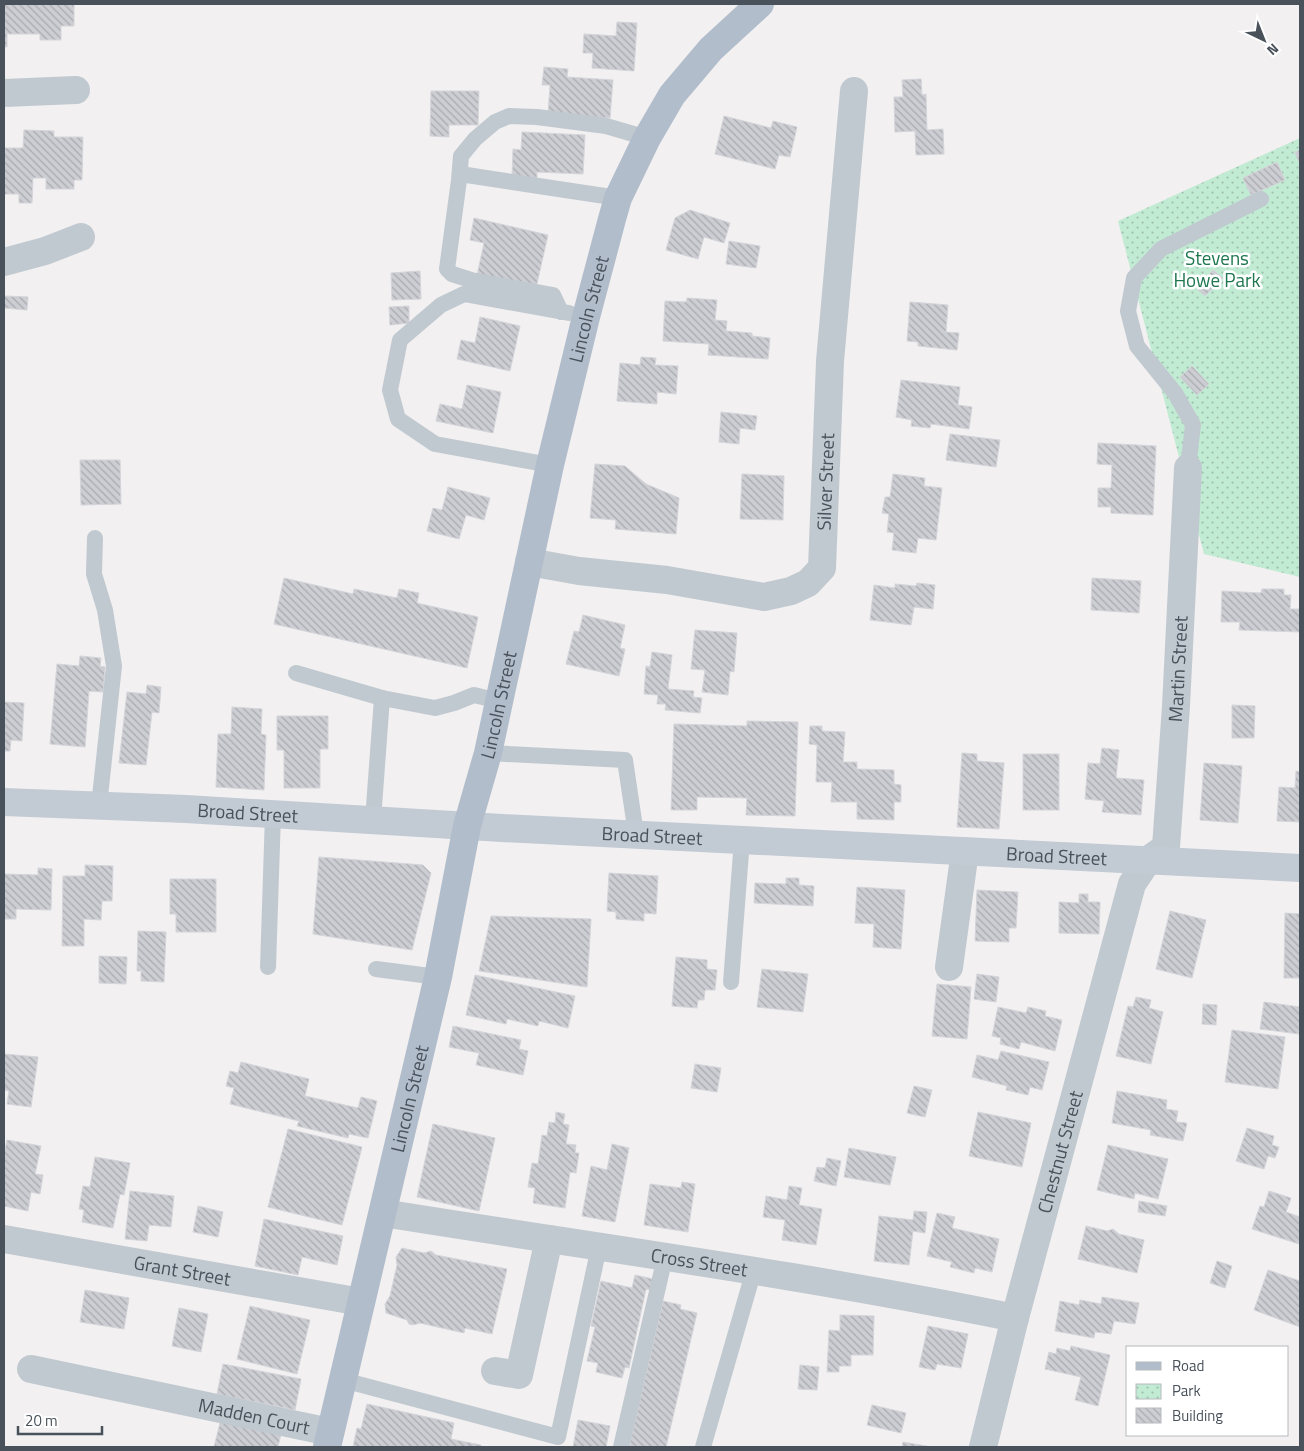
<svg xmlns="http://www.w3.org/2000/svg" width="1304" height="1451" font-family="'Titillium Web',sans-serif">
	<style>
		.park { fill: url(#park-dots) }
		.building { fill: url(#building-back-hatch); stroke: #d4d5da }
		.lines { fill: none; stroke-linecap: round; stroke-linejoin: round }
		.lane { stroke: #c1c9d0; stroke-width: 16 }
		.street { stroke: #c1c9d0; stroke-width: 28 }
		.secondary { stroke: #c2cad4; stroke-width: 28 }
		.primary { stroke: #b2bdcc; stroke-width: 28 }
		.labels { text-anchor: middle; stroke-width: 5; stroke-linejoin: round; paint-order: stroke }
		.park-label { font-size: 19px; fill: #1f774f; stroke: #fff }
		.street-label { font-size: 19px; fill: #49525b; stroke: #fff }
	</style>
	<defs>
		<pattern id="park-dots" width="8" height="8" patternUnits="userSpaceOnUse" patternTransform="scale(1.25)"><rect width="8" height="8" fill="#c2ebd4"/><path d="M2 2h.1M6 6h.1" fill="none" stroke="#a0c1af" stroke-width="1.8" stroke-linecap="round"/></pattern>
		<pattern id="building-back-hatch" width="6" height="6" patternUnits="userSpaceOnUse" patternTransform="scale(1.25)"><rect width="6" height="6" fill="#cdced3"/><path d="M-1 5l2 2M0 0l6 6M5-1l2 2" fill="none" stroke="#a8aaae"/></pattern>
	</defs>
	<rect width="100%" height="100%" fill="#f2f0f0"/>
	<!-- park -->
	<path class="park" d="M1300,138V577L1204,554L1118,221Z"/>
	<!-- building -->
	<g class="building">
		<path d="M4,4H74V26H61V40H40V34H7V47H4Z"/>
		<path d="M617,22L637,23L634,71L592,68L593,53H583L584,34L616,36Z"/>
		<path d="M544,67L568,69L567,77L613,80L610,118L548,114L550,85H542Z"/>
		<path d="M921,79L922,95L926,94L927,130L943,129L944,154L916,155L915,131L895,132L894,97H903L902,80Z"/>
		<path d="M431,91H479L478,125H449V137L430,136Z"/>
		<path d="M724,116L771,128L773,121L797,127L790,157L779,155L775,169L715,154Z"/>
		<path d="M24,130L54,131V137H83L82,180H74V189H46V178H33L32,203H19V194H4V148H23Z"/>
		<path d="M522,132L585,135L583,174L537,172V178L512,177L513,149L521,150Z"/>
		<path d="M1300,150V165L1295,152Z"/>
		<path d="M1277,162L1285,180L1251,195L1243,178Z"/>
		<path d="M690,210L730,223L724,243L704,237L698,259L666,250L675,218Z"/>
		<path d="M474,218L548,235L536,288L477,275L484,243L470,240Z"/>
		<path d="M729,241L760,246L756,268L726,264Z"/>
		<path d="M1213,270L1223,278L1205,296L1196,288Z"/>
		<path d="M420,271L421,299L392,300L391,273Z"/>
		<path d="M4,296L28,297L27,310L4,308Z"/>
		<path d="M687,298L717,300L715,320L727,321L726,331L752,333V336L770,338L768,359L708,355L709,344L663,341L665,301L686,302Z"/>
		<path d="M910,302L948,305L946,332L959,333L957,350L918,346V342L907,341Z"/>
		<path d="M409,306V323L390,325L389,307Z"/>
		<path d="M480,317L520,326L510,371L457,359L461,340L475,343Z"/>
		<path d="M641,357L656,358L655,365L678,366L676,394L657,392V404L617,401L620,363L640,365Z"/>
		<path d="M1192,366L1209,384L1197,395L1180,377Z"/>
		<path d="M901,380L960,387L958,405L972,407L969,429L931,424L930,428L911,426L912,420L896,417Z"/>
		<path d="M467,385L501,392L493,433L436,421L440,404L462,409Z"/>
		<path d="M721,412L757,416L755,430L740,428L739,444L719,442Z"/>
		<path d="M950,434L1000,440L996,467L946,460Z"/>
		<path d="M1098,443L1156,446L1153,515L1111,513V507H1098V488H1111L1112,465L1097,464Z"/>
		<path d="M80,460H120L121,504L81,505Z"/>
		<path d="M595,464L625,466L646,484L679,498L676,534L615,529L616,520L590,518Z"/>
		<path d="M742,474L784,476L783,520L740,519Z"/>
		<path d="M893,474L925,478L924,486L942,488L936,540L918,538L916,553L892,550L894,533L887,532L889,514L882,513L885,497H890Z"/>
		<path d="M448,487L490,498L484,520L466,515L459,539L427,531L433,508L442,510Z"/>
		<path d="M284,578L353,594L354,589L397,598L399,589L419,593L417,603L478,617L467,668L274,624Z"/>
		<path d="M1092,578L1141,581L1139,613L1091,610Z"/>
		<path d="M917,583L935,585L933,609L914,607L911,625L870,620L874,585L895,588V584L916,586Z"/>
		<path d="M1262,589H1284V595H1291L1290,609H1300V632L1239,630L1240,622H1221L1222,591L1261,593Z"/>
		<path d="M583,615L625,625L620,648L625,649L619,676L566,664L574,631L579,632Z"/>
		<path d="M695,630L737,633L734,672L730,671L728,695L702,692L705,670L691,669Z"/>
		<path d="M652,652L672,655L668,689L694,691L693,697L702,698L700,713L665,710L666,704H657L658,695L644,694L646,666L650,667Z"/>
		<path d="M80,656L101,658L100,666L105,667L103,692L89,691L85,747L50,744L57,664L79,666Z"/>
		<path d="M147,685L161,687L159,713L152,712L146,765L119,763L127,692L146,694Z"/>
		<path d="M4,702L24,703L22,741L11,740L10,751H4Z"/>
		<path d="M1232,705L1255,706L1254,738H1232Z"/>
		<path d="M232,707L262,709L261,734L266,735L264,790L216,787L218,734H231Z"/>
		<path d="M277,716H328V749H320V788H284V750H277Z"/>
		<path d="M747,721L798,722L795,816L746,815L747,798L697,797V810H671L674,724L747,726Z"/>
		<path d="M810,726H822V731L845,732L843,762H857V769L894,770V784L901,785V802H894V820L857,819V802H831L832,782H816L817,745L809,744Z"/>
		<path d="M1102,748L1119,750L1116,778L1144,780L1141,815L1102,812L1104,801L1085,799L1088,763L1100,764Z"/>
		<path d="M962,753L977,754V761L1004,763L999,829L957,827Z"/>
		<rect x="1023" y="754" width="36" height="56"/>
		<path d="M1204,763L1242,766L1238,823L1200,820Z"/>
		<path d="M1296,771L1300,772V822L1277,821L1279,787L1295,788Z"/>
		<path d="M319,857L423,865L431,873L412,950L313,934Z"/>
		<path d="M85,865L113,866L112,901H102L101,920L84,919V946H62L63,876H85Z"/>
		<path d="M38,868L52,869L51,910L16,909V919H4V874L38,875Z"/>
		<path d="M609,873L658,876L656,914L644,913V921L616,919V912L607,911Z"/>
		<path d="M786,878H799V885L814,886L813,906L754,903L755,883L786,884Z"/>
		<path d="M170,879H216V932H176V914H170Z"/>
		<path d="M857,887L905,890L901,949L873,947L874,924L855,923Z"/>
		<path d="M977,890L1018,892L1016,928H1009V942L975,941Z"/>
		<path d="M1079,894H1088V902H1100L1099,934L1059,933V902L1079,903Z"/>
		<path d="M1170,911L1206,920L1192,978L1156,969Z"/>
		<path d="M1285,913L1300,914V978H1284Z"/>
		<path d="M491,916L591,919L587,987L479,971Z"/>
		<path d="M138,931L166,932L164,982L141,981V971H137Z"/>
		<path d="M99,956L127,957L126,984L99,983Z"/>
		<path d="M676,957L707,960V969L717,970L715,990H705L704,1000H698L697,1008L672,1006Z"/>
		<path d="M762,969L808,974L803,1012L757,1007Z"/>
		<path d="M977,974L999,977L996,1002L974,999Z"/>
		<path d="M475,975L575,996L568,1028L539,1021L538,1026L507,1019L506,1024L466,1015Z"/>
		<path d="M937,984L971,987L967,1039L932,1036Z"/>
		<path d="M1136,997L1151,1000L1149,1008L1163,1012L1151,1064L1116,1056L1128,1006L1133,1007Z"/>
		<path d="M1264,1002L1300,1007L1299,1034L1260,1029Z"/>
		<path d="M1203,1004L1217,1005L1216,1025L1202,1024Z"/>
		<path d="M998,1007L1026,1013L1028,1007L1046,1011L1045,1016L1062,1020L1055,1051L1021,1042L1019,1049L1000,1044L1001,1038L992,1036Z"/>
		<path d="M453,1026L521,1040L519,1049L528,1051L523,1075L476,1065L479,1053L449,1047Z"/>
		<path d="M1232,1030L1285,1037L1278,1089L1225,1082Z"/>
		<path d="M1001,1051L1049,1062L1042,1090L1030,1087L1028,1095L1006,1090L1007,1086L972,1077L977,1055L998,1060Z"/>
		<path d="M4,1054L38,1057L31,1107L7,1104L9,1091L4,1090Z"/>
		<path d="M241,1062L309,1079L305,1096L358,1108L361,1097L377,1101L368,1138L349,1134L348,1138L297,1126L299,1121L230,1104L234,1088L226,1086L230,1071L238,1073Z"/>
		<path d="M695,1064L721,1068L717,1092L691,1088Z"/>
		<path d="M914,1086L932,1090L925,1117L907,1113Z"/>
		<path d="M1117,1091L1167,1100L1166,1109L1178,1111L1176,1122L1187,1123L1183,1141L1150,1135L1151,1130L1112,1123Z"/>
		<path d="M556,1112L565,1114L563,1124L569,1125L566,1144L576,1145L575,1153H579L576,1173L570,1172L565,1208L533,1203L535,1188L528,1187L532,1163L538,1164L542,1135L547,1136L549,1122L555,1123Z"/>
		<path d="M978,1112L1031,1123L1022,1167L969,1156Z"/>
		<path d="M433,1124L495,1138L479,1211L417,1197Z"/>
		<path d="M1247,1128L1274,1136L1272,1145L1279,1147L1275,1158L1268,1156L1264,1169L1236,1161Z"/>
		<path d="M288,1129L362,1147L342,1225L268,1207Z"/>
		<path d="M7,1140L41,1146L35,1174L43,1175L40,1194L31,1192L28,1211L4,1206V1154Z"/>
		<path d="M612,1144L629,1148L615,1222L582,1216L591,1166L607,1170Z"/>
		<path d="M1108,1145L1168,1159L1158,1199L1135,1193L1134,1199L1097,1190Z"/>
		<path d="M849,1148L896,1157L890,1185L844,1177Z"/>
		<path d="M95,1157L130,1163L124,1195L120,1194L113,1228L82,1222L84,1210L79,1209L83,1186L90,1187Z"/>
		<path d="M827,1158L841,1161L836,1186L814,1181L817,1167L825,1168Z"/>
		<path d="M682,1182L695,1184L688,1232L644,1225L650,1184L681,1188Z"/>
		<path d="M789,1186L802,1188L799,1205L822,1209L816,1245L782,1240L785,1220L763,1217L766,1196L787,1200Z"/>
		<path d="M130,1191L174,1196L171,1227L149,1225L147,1241L125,1239Z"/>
		<path d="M1269,1191L1291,1198L1286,1212L1300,1217L1299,1244L1252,1229L1260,1206L1264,1207Z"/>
		<path d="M1139,1201L1167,1206L1165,1216L1138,1212Z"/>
		<path d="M198,1206L223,1212L218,1237L193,1232Z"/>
		<path d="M914,1211L927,1212L925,1233L913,1231L909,1265L874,1261L879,1216L913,1220Z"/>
		<path d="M937,1213L955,1217L952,1228L999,1239L992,1272L975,1268L974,1273L950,1267L952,1262L927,1256Z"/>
		<path d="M264,1219L343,1236L337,1265L302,1257L298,1275L255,1266Z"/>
		<path d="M1086,1226L1107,1231L1113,1229L1119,1234L1144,1240L1137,1273L1078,1259Z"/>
		<path d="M402,1248L424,1253L431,1251L436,1255L507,1269L492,1334L465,1328L464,1333L420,1323L413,1325L409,1324L407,1320L386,1313L385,1304L390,1296L397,1265L396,1257Z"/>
		<path d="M1217,1261L1232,1266L1225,1288L1210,1283Z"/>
		<path d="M1268,1270L1300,1281V1327L1254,1310Z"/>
		<path d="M635,1275L653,1279L651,1290L646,1289L629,1368L625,1367L622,1378L596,1372L598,1363L587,1361L595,1327L591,1326L601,1281L632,1288Z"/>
		<path d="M85,1290L129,1298L124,1329L80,1322Z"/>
		<path d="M1102,1297L1139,1303L1135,1324L1114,1321L1111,1334L1095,1332L1094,1338L1055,1331L1060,1301L1079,1305L1080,1300L1101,1304Z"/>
		<path d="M663,1301L681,1305L680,1309L697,1313L666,1447H629Z"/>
		<path d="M250,1306L310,1320L297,1374L237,1359Z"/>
		<path d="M179,1308L208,1314L201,1352L172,1346Z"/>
		<path d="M840,1315L874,1316L873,1355H851V1366H839V1372H827L829,1330L840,1331Z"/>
		<path d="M928,1326L968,1334L961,1368L937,1364L935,1370L919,1367Z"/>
		<path d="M1071,1346L1110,1355L1098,1406L1075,1400L1081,1377L1045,1369L1049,1352L1056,1354L1057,1348L1070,1351Z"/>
		<path d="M223,1364L301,1379L295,1410L217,1394Z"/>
		<path d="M800,1365L819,1367L817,1390L798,1389Z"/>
		<path d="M367,1404L454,1423L451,1439L481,1445V1447H353L357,1428L361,1429Z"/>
		<path d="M872,1405L906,1413L901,1433L867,1425Z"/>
		<path d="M221,1419L281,1434L278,1447H214Z"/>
		<path d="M578,1420L610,1426L606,1447H573Z"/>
		<path d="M903,1442L932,1447H902Z"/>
	</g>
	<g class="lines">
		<!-- lane -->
		<g class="lane">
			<path d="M460,174L618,198"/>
			<path d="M561,312L553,295L471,280L452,274L447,269L459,180L461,156L475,139L495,122L509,116L537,117L606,126L647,138"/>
			<path d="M550,465L435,444L398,419L390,390L400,340L441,305L464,294L569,313"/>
			<path d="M1188,468L1193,425L1175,393L1137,346L1128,311L1134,278L1161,249L1261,199"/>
			<path d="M95,538L94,574L105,610L114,666L99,806"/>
			<path d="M296,673L382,698L435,708L454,703L474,695L499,701"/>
			<path d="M488,753L625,760L636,834"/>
			<path d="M373,820L382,698"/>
			<path d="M268,967L273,814"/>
			<path d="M376,969L438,977"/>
			<path d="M731,982L742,840"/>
			<path d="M343,1380L558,1437L599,1247"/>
			<path d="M621,1447L665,1257"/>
			<path d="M703,1447L754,1270"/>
		</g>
		<!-- street -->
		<g class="street">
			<path d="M4,93L76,90"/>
			<path d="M4,262L45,251L81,237"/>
			<path id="s1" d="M529,562L579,571L667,580L764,597L791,591L808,583L822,568L830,361L854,91"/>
			<path d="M949,967L965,851"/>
			<path id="s2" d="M383,1213C594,1247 806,1275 1015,1318"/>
			<path id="s3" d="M4,1239L361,1302"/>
			<path id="s4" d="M31,1369L330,1432"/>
			<path d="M495,1371L519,1375L549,1239"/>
			<path id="s5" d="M983,1447L1015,1318L1132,884L1148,860L1166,847L1176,706L1188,468"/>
		</g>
		<!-- secondary -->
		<path class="secondary" id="s6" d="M4,802L186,809L502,828L1300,868"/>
		<!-- primary -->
		<path class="primary" id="s7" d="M327,1447L438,977L467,826L488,753L550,465L586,317L612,219L618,198L647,138L672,95L711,49L760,4"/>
	</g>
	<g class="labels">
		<!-- park labels -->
		<g class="park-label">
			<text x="1217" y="265">Stevens<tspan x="1217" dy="22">Howe Park</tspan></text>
		</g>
		<!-- street labels -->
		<g class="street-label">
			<text dy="7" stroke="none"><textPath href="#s7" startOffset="1168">Lincoln Street</textPath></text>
			<text dy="7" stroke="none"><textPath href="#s1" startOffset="391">Silver Street</textPath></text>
			<text dy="7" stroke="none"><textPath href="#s5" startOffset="812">Martin Street</textPath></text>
			<text dy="7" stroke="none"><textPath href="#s7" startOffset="762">Lincoln Street</textPath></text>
			<text dy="7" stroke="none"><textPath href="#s6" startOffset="244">Broad Street</textPath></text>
			<text dy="7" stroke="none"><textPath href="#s6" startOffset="649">Broad Street</textPath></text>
			<text dy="7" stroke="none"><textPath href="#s6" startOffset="1054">Broad Street</textPath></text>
			<text dy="7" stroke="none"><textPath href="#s7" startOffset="358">Lincoln Street</textPath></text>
			<text dy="7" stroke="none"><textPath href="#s5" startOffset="305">Chestnut Street</textPath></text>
			<text dy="7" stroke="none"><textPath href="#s2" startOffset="320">Cross Street</textPath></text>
			<text dy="7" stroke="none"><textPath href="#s3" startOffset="181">Grant Street</textPath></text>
			<text dy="7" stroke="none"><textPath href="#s4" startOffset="228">Madden Court</textPath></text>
		</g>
	</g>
	<!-- border -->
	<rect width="1304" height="1451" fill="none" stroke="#49525b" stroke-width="10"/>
	<!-- legend -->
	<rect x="1126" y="1346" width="162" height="90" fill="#ffffff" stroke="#b6babd"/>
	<rect x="1136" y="1362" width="25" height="8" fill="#b2bdcc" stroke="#b6babd"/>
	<text x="1172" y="1371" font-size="15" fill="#49525b">Road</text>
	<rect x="1136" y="1384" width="25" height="15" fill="url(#park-dots)" stroke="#b6babd"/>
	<text x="1172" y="1396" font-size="15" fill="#49525b">Park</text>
	<rect x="1136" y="1408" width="25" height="15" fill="url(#building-back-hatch)" stroke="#b6babd"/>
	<text x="1172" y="1421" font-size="15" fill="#49525b">Building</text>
	<!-- north arrow -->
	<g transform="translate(1264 40) rotate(137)" stroke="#ffffff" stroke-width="4" paint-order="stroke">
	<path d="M0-4L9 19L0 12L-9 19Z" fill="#49525b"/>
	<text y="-8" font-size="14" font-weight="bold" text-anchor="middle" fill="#49525b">N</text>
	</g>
	<!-- scale -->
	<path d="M18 1426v8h84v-8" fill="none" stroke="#49525b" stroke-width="2.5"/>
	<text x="25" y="1426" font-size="15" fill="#49525b" stroke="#ffffff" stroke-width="4" paint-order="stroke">20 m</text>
</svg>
